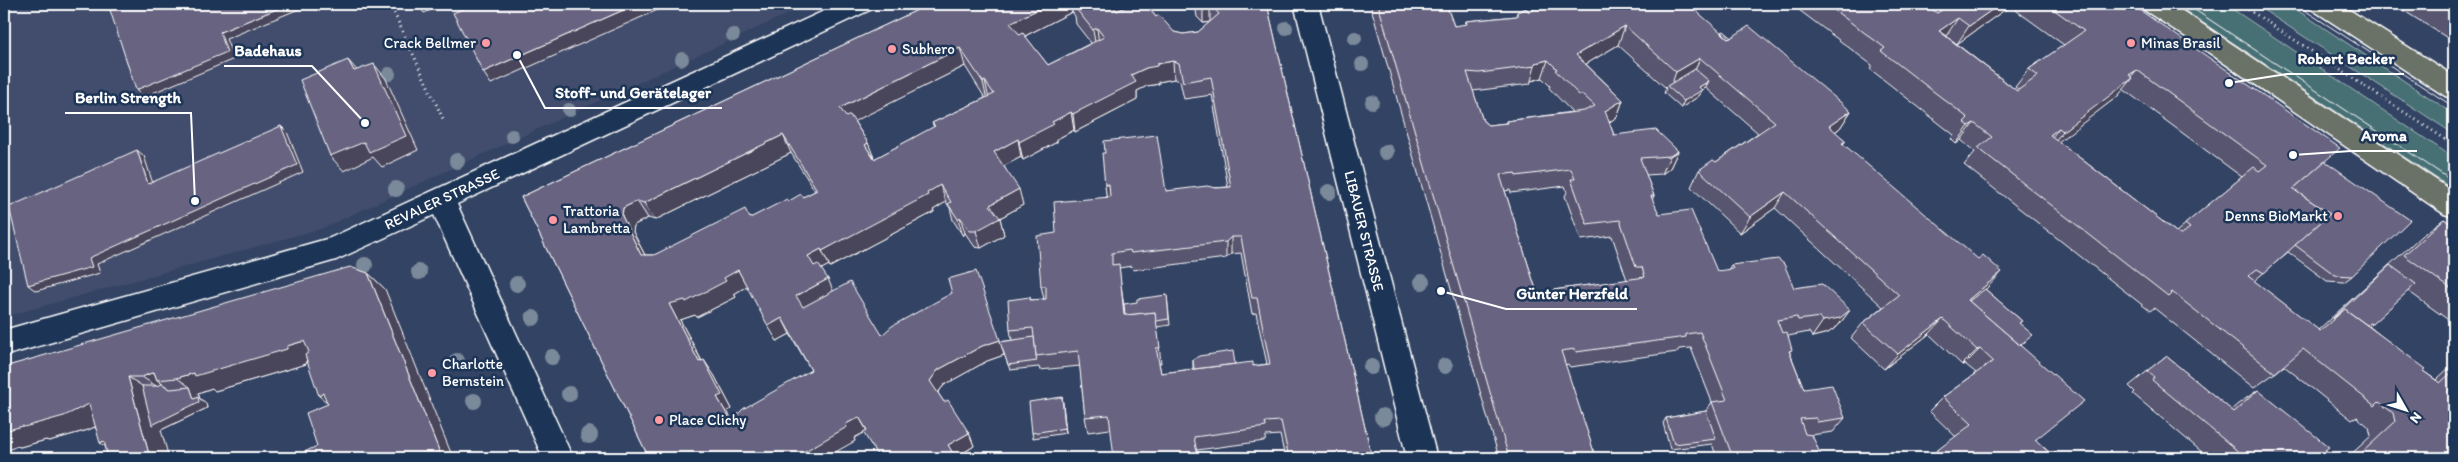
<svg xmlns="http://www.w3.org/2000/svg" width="2458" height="462" font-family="Itim,sans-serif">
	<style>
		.built { fill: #434d6d }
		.green { fill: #466f74; stroke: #a2b7ba }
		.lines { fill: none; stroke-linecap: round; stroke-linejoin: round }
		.minor-casing { stroke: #fff; stroke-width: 3 }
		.primary-casing { stroke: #fff; stroke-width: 3 }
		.path { stroke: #fff; stroke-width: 3; stroke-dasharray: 1 4; stroke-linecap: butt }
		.minor { fill: #1d3557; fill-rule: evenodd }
		.primary { fill: #6a7166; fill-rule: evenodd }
		.tram { stroke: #fff; stroke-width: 1 }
		.tree { fill: #7a8a9a }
		.wall { fill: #59556f; stroke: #fff; fill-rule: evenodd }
		.shaded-wall { fill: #48455a; stroke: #fff }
		.building { fill: #676381; stroke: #fff; fill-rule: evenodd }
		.poi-dot { fill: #ff9aa2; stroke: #1d3557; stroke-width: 2 }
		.labels { text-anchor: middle; stroke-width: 5; stroke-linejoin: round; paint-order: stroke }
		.poi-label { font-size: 15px; fill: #fff; stroke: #1d3557; text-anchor: start }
		.street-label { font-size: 15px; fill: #fff; stroke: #1d3557 }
		.leader { fill: none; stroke: #fff; stroke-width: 2 }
		.callout-dot { fill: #fff; stroke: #1d3557; stroke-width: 2 }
		.callout-label { font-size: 16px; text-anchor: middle; font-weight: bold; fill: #fff; stroke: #1d3557; stroke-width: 5; stroke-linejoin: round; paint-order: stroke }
	</style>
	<rect width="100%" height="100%" fill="#334364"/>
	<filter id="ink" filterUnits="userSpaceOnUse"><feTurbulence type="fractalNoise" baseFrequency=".02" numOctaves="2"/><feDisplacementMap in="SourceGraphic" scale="10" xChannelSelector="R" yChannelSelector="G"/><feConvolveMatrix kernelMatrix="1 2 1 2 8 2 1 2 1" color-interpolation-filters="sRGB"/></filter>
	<g filter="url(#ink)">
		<!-- built -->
		<path class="built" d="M4,4H809L323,228L4,317Z"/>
		<!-- green -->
		<g class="green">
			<path d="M2175,4H2225L2454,158V190Z"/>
			<path d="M2254,4H2288L2454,114V134Z"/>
		</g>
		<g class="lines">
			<defs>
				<g id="minor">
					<path d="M839,4H873L870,10L457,204L573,458H543L434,215L336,260L4,356V330L330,238Z"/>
					<path d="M1294,4H1318L1437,458H1407Z"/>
				</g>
				<g id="primary">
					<path d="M2141,4H2172L2454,192V217L2444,214L2189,39L2144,10Z"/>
					<path d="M2310,4H2340L2454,76V99L2445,96L2313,10Z"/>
				</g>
			</defs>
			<!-- minor casing -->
			<use href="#minor" class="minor-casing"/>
			<!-- primary casing -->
			<use href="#primary" class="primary-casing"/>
			<!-- path -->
			<g class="path">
				<path d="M390,4L444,121"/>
				<path d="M2240,4L2454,145"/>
			</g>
			<!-- minor -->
			<use href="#minor" class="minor"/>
			<!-- primary -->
			<use href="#primary" class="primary"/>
			<!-- tram -->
			<g class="tram">
				<path d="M2186,4L2454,182"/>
				<path d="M2295,4L2454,107"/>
			</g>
		</g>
		<!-- trees -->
		<g class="tree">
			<circle cx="1286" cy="28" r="7"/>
			<circle cx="733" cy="35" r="7"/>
			<circle cx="1355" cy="38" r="7"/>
			<circle cx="682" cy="59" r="7"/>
			<circle cx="1362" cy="64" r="7"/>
			<circle cx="389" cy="74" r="7"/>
			<circle cx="1372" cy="102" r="7"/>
			<circle cx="569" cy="110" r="7"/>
			<circle cx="512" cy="136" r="7"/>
			<circle cx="1386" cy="152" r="8"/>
			<circle cx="457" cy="161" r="8"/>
			<circle cx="396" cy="189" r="8"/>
			<circle cx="1329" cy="192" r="8"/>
			<circle cx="365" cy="265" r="8"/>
			<circle cx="419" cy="272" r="8"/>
			<circle cx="1422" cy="282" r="8"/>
			<circle cx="517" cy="284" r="8"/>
			<circle cx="533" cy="318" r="8"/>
			<circle cx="552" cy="357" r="8"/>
			<circle cx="457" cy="361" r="8"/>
			<circle cx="1445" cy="366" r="8"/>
			<circle cx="1371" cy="367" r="8"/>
			<circle cx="569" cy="394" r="8"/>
			<circle cx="474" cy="401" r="8"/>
			<circle cx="1383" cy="417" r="9"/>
			<circle cx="589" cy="435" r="9"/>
		</g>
		<!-- wall -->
		<g class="wall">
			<path d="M930,4H1145L1156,17L1174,32L1183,34L1198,32L1210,22L1203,23L1197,17L1195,4H1267L1372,458H1285L1280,435L1266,436L1265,441L1197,450L1110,429L1088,432L1085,417L1080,366L1040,370L1039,367L1010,370L1000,342L1012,340L1010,330L1030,297V300L1044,299L1041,286L1056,233L1107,198L1105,185L1166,191L1228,187L1212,95L1184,99L1180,81L1174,79L1158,82L1159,84L1147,86L1137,91V100L1075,132L1074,130L1057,139V142L1023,160L1021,157L1004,166L1023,205L1000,218L1004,235L981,248L975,247L965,233L963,236L953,220L950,208L946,202L933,210L934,212L830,267L829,265L821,269L833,291L882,335L1000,340L1004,355L987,361L944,385L938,393L944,402L969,433L974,446L956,458H879L864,432L854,438L855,441L649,458L521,197ZM1072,12L1075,16L1076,24L1091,43L1048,65L1025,36ZM965,66L985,98L932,123L934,127L874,159L868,143L854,121ZM791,153L815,191L803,197L789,201L750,218L654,255H645L633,232L634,225L648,218L655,220ZM1241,253L1252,314L1256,313L1267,364L1253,366L1193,360V369L1161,373L1159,363H1161L1157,327L1170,325L1167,295L1137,302L1125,315L1119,268L1132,266L1133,270L1226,258L1231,254ZM747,286L777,341L790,334L811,370L732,420L727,411L732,409L714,375L702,361L680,320L695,315L697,317L736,297L734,294Z"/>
			<path d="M1370,4H1446L1454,26L1465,25L1466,21L1516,16L1517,12H1529L1722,32L1731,37L1851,111L1840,128L1835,132L1846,141L1843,144L1987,288L1985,289L2022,321L2019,323L2027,340L2020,346L2036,440L2052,455L2055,452L2062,458L1955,436L1929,411L1943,397L1976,373L1965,364L1962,365L1929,334L1884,369L1851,338L1863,323L1883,307L1775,208L1740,233L1691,187L1699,170L1716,162L1758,133L1706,88L1702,90L1699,96L1681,108L1664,93L1666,88L1618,45L1586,64L1623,100L1617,117L1609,122L1614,135L1678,151L1670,168L1662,174L1646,175L1654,196L1652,200L1659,214L1717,271L1728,270L1731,265L1850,310L1838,326L1828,333L1812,337L1809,332L1788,336L1790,353L1804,389L1845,418L1833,432L1811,435L1822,458H1717L1712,444L1670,449L1663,423L1666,418L1706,411L1712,402L1691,348L1679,349L1677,352L1570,367L1568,364L1565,365L1596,458H1499ZM1542,78L1550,86L1549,88L1572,112L1506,121V123L1488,125L1483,121L1473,91L1530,84L1531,81ZM1565,186L1567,192L1565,196L1581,240L1612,236L1627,280L1553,290L1552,294L1538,296L1505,191L1510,190L1511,193Z"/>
			<path d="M1791,4H1924L1937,13L1951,4H2131L2325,161L2352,276L2344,282L2327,281L2288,252L2254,281L2318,330L2421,236L2444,219L2454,226V324L2408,291L2369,326L2423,371L2436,380L2454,363V458H2347L2371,436L2369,427L2357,417L2352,420L2284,366L2275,373L2254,388L2154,308L2150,311L1964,165L1975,152L1961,140L1956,144L1951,139L1954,135L1870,69L1872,65ZM2010,6L2064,45L2029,69L2015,87L2019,90L2017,91L1949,38L1957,44ZM2123,89L2242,177L2176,232L2058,141L2118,96Z"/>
			<path d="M2393,4H2454V42Z"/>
			<path d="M368,273L385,289L317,446L328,404L307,361H306V364L215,391L212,388L198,393L200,399L206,403L207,408L161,430L107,453L105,446L95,427L88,430L49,441L46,440L20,447L17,446L4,367Z"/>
			<path d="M2166,356L2231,410L2238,404L2258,390L2325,450L2337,458H2209L2133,394L2135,392L2129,386Z"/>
			<path d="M1062,397L1066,433L1033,438L1032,433Z"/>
		</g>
		<!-- shaded-wall -->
		<g class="shaded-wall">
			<path d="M289,4H311L226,39L234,59L143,97L136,90L220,32Z"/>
			<path d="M424,4H445L424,13L419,6Z"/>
			<path d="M637,4H671L491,84L483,72Z"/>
			<path d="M1049,4H1071L1072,12L1013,42L1010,23Z"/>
			<path d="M1110,4H1135L1112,22Z"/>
			<path d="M1203,4H1210V22L1203,23Z"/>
			<path d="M2000,4H2011L2010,6L1957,44L1969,26Z"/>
			<path d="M1958,18L1946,36L1939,31Z"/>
			<path d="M1625,26L1618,45L1571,73L1576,55Z"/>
			<path d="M1097,28L1099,46L1096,48L1093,30Z"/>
			<path d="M960,48L965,66L847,125L840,108Z"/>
			<path d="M1700,58L1692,76L1670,89L1676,72Z"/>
			<path d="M348,60L361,75L354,71Z"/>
			<path d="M1548,60L1542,78L1531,81L1535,66V63Z"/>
			<path d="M1173,61L1174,79L1158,82L1159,84L1147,86L1137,91V100L1075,132L1073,114L1131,75L1146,68L1157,64Z"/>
			<path d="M374,64L386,79L418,150L382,167L373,157L344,171L330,156Z"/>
			<path d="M2137,70L2121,87L2133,78L2118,96L2049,149L2063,131L2129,75Z"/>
			<path d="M985,81L989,99L987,100L983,82Z"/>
			<path d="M1709,81L1705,88L1702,90L1699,96L1681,108L1684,101L1699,87Z"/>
			<path d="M1623,100L1617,117L1599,129L1605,111Z"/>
			<path d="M1851,111L1840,128L1818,144L1829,126Z"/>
			<path d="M1071,112L1074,130L1057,139V142L1023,160L1019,142L1052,122Z"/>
			<path d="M1974,123L1961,140L1956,144L1969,126Z"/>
			<path d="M281,126L287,132L303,172L97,264L100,273L36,291L28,285L89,258Z"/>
			<path d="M2059,128L2045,146L2050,135Z"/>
			<path d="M783,135L791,153L655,220L644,203Z"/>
			<path d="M1018,139L1021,157L998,169L994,152Z"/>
			<path d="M868,143L875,160L865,145Z"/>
			<path d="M137,150L144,156L155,190L148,184Z"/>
			<path d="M1678,151L1670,168L1662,174L1670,156Z"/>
			<path d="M1109,184L1111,201L1107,202L1105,185Z"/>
			<path d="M940,185L946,202L933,210L934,212L830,267L822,251Z"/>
			<path d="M1019,189L1023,205L998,219L1000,218L1004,235L981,248L976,231L990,205Z"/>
			<path d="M1785,192L1775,208L1740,233L1750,217Z"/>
			<path d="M637,201L648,218L634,225L633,232L653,271L641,255L622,216L623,208Z"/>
			<path d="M960,217L965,233L963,236L958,219Z"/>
			<path d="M1231,237V254L1226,258V242Z"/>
			<path d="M821,249L829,265L816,272L808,256Z"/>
			<path d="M738,270L747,286L734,294L736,297L697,317L695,315L680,320L710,377L699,362L669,304Z"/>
			<path d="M2002,272L1987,288L1960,310L1968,300Z"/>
			<path d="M368,273L385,289L453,458H442Z"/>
			<path d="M828,279L835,295L804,312L796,296Z"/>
			<path d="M1850,310L1838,326L1828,333L1812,337L1823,321Z"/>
			<path d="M782,318L790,334L777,341L768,326Z"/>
			<path d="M1943,319L1929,334L1884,369L1898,354Z"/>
			<path d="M1000,340L1004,355L987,361L944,385L936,395L930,381L938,370L982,346Z"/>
			<path d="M304,341L323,356L306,361V364L215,391L212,388L198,393L200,399L206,403L207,408L161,430L169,458H150L128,377L150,391L194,399L190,387L177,378Z"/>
			<path d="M1980,349L1965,364L1962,365L1977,350Z"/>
			<path d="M704,360L714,375L732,409L727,411L741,435L731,421L717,397Z"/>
			<path d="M154,372L157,380L170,389L164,391L142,377Z"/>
			<path d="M323,393L337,410L319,396Z"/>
			<path d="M1062,397L1063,403L1066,433L1065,428Z"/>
			<path d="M89,404L112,419L88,430L49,441L46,440L20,447L17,446L4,452V431Z"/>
			<path d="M859,417L867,431L854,438L855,441L825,458H793L846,424Z"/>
			<path d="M969,433L974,446L955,458L948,445Z"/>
			<path d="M104,441L123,457L100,443Z"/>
		</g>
		<!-- building -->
		<g class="building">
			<path d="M127,4H289L220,32L227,52L136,90L110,10Z"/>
			<path d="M475,4H637L483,72L453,13Z"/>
			<path d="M930,4H1049L1010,23L1020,35L1023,33L1048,65L1104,37L1097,28L1093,30L1073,5L1076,4H1111L1117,11L1131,4H1145L1156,17L1159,15L1174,32L1183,34L1198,32L1219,14L1210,4H1267L1372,458H1289L1281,421L1265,422L1266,427L1194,437L1198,458H1114L1109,415L1085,417L1078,351L1036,356L1033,328L1010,330L1008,300L1030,297V300L1046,299V286H1041L1037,236L1056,233L1054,202L1110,197L1109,184L1105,185L1102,153H1105L1104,141L1157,135L1166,191L1207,186L1216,188L1231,187L1211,77L1183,82L1179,63L1173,61L1157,64V66L1146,68L1131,75L1136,82L1073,114L1071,112L1052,122L1054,124L1019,142L1018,139L994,152L1019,189L990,205L1000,218L976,231H970L960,217L958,219L948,204L951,202L940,185L927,193L928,195L822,251L821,249L808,256L814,266L818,264L828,279L796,296L803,307L850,282L882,335L892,326L952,293L948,279L976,271L1000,340L982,346L938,370L930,381L944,402L948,400L969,433L948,445L956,458H879L863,432L867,430L859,417L846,424L847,427L793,458H649L521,197ZM960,48L983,82L985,81L994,94L932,123L935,126L874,159L865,145L868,143L850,115L846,117L840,108ZM783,135L817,190L803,197L801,194L789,201L787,199L750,218L745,209L654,255H641L622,216L623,208L637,201L644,203ZM1231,237H1241L1252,298H1257L1270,364L1253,366V362L1161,373L1156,348H1160L1155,312L1124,315L1119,264L1112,265V253L1130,250L1131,253L1226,242ZM738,270L768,326L782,318L811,370L743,409L731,421L717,397L722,395L704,360L699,362L669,304L685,300L686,302L726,281L724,278Z"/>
			<path d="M1378,4H1446L1454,26L1467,24L1466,21L1517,16V12L1526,8L1529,12L1544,4H1688L1729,39L1749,26L1851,111L1829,126L1846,141L1842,143L1978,259L1983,255L2002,272L1968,300L2084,401L2035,440L2052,455L2055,452L2062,458H1927L1972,424L1943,397L1993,361L1980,349L1977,350L1943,319L1898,354L1863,323L1899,295L1785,192L1750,217L1699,170L1713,160L1716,162L1775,122L1700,58L1676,72L1625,26L1576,55L1623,100L1605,111L1614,135L1656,130L1678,151L1670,156L1640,158L1654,196H1651L1659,214L1691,210L1717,271L1733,269L1731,265L1778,259L1784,264L1794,288L1822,284L1850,310L1840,318L1823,321L1820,317L1798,320L1797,317L1777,320L1782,333L1787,332L1792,350L1789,351L1804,389L1832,385L1845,418L1817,422L1816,418L1800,419L1805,434L1812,435L1822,458H1733L1712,402L1727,400L1700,332L1686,334V337L1576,352L1575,349L1561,351L1596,458H1509ZM1548,60L1557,69L1555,70L1579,95H1583L1595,106L1584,111L1506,121L1507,123L1488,125L1483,121L1467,72L1479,73L1535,66V63ZM1571,169L1575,179H1571L1587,224L1620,220L1636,267H1642L1645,277L1553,290L1554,294L1538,296L1500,175L1515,173L1516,176Z"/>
			<path d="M1826,4H1924L1937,13L1951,4H2000L1969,26L1958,18L1939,31L2017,91L2038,76L2029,69L2084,31L2046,4H2131L2340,148L2293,189L2330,214L2264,273L2257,269L2248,276L2320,331L2345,309L2426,369L2423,371L2440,383L2454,370V458H2356L2395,422L2393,413L2379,402L2375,406L2303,349L2275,373L2172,292L2168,296L1978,148L1992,137L1974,123L1969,126L1964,122L1968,118L1881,51L1885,48ZM2137,70L2267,165L2259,171L2254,167L2185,224L2190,228L2180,235L2050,135L2059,128L2063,131L2133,78L2129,75Z"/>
			<path d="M2442,4H2454V11Z"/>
			<path d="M1724,31L1731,37L1729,39L1722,32Z"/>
			<path d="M348,60L354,71L374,64L406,136L369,152L364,142L330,156L300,80Z"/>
			<path d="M1695,69L1709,81L1699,87L1702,90L1684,101L1667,86Z"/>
			<path d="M281,126L297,165L89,258L92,267L28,285L9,207L137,150L148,184Z"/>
			<path d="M2325,161L2410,220L2352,276L2335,275L2295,245L2330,214L2293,189Z"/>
			<path d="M2444,219L2454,226V291L2404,255Z"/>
			<path d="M2390,265L2416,284L2372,324L2369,323L2367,325L2345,309L2332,319Z"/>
			<path d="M350,267L368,273L442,458H292L317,446L306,413L328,404L323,393L319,396L305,355L309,352L304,341L287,346V349L195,376L194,373L177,378L157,380L154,372L142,377H128L150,458H95L107,453L104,441L100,443L89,404L64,416L24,427L23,426L4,431V367Z"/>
			<path d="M1985,289L2022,321L2019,323L2033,335L2020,345L1969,301Z"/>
			<path d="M1167,295L1169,319L1156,321L1155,312L1125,315L1124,304L1137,302V299Z"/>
			<path d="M1034,337L1036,356L1037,361L1008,365L1000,342Z"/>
			<path d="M1233,351L1235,364L1194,369L1193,360L1199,356Z"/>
			<path d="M2166,356L2234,412L2258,390L2329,447L2325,450L2337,458H2246L2152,380L2154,377L2147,371Z"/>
			<path d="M162,384L170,389L190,387L194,399L198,397L199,402L152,425L142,386H156Z"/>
			<path d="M1062,397L1065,428L1032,433L1029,402Z"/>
			<path d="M1706,411L1716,439L1674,444L1666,418Z"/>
		</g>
	</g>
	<!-- markers -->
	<g class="poi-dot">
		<circle cx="486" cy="43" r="5"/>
		<circle cx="2131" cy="43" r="5"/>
		<circle cx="892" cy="49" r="5"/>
		<circle cx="2338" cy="216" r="5"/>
		<circle cx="553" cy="220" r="5"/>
		<circle cx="432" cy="373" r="5"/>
		<circle cx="659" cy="420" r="5"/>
	</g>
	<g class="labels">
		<!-- poi labels -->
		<g class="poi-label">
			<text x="476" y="48" text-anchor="end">Crack Bellmer</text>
			<text x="2141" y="48">Minas Brasil</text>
			<text x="902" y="54">Subhero</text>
			<text x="563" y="216">Trattoria<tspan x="563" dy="17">Lambretta</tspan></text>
			<text x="2328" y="221" text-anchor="end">Denns BioMarkt</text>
			<text x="442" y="369">Charlotte<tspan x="442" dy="17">Bernstein</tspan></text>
			<text x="669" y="425">Place Clichy</text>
		</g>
		<!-- street labels -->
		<g class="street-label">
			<text transform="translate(442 199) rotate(-25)" y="5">REVALER STRASSE</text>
			<text transform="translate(1364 231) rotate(76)" y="5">LIBAUER STRASSE</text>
		</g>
	</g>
	<!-- callouts -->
	<path class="leader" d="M365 123L312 66H224M2229 83L2287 74H2404M517 55L545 108H722M195 201L191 113H65M2293 155L2351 151H2417M1441 291L1506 309H1637"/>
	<g class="callout-dot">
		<circle cx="365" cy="123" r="5"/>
		<circle cx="2229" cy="83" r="5"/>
		<circle cx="517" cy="55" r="5"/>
		<circle cx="195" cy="201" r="5"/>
		<circle cx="2293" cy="155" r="5"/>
		<circle cx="1441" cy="291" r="5"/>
	</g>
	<g class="callout-label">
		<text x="268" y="56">Badehaus</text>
		<text x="2346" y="64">Robert Becker</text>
		<text x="633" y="98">Stoff- und Gerätelager</text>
		<text x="128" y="103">Berlin Strength</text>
		<text x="2384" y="141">Aroma</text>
		<text x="1572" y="299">Günter Herzfeld</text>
	</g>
	<!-- margin -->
	<rect width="2458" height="462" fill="none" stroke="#1d3557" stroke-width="20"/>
	<rect x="10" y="10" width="2438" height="442" fill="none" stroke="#fff" stroke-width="2" filter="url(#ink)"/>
	<!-- north arrow -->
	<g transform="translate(2406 410) rotate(129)" stroke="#1d3557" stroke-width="4" paint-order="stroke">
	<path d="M0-4L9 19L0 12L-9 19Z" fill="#ffffff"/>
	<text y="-8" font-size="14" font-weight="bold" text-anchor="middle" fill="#ffffff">N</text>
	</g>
</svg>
